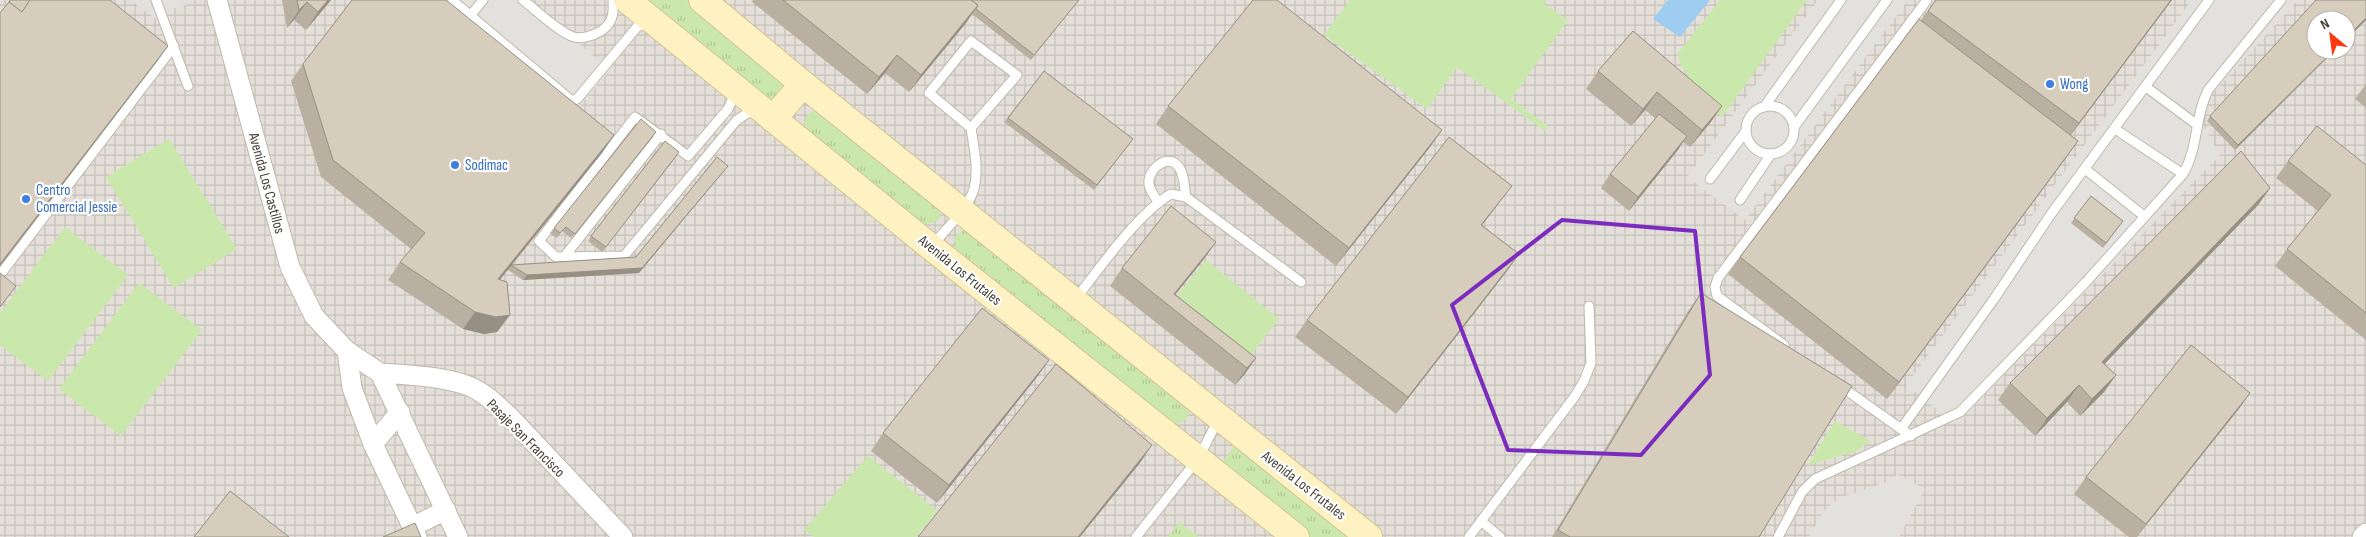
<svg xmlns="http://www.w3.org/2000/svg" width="2366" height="537" font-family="'Sofia Sans Condensed',sans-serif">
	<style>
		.industrial { fill: url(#industrial-grid); fill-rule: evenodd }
		.grass { fill: url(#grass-tufts) }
		.garden { fill: #cbe8ac }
		.parking { fill: #e3e1dd }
		.water { fill: #9ecdf1 }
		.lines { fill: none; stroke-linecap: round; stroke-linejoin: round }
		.lane-casing { stroke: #c1b9aa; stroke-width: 11 }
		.street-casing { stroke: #c1b9aa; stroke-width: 21 }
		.secondary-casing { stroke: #d4c493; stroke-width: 28 }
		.lane { stroke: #fff; stroke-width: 9 }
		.street { stroke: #fff; stroke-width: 19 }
		.secondary { stroke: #fff2c2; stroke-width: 26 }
		.wall { fill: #b9b0a2 }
		.shaded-wall { fill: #969084 }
		.building { fill: #d7cdbc; stroke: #969084 }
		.marked { fill: none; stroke: #7b2cbf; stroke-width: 4; stroke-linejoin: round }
		.shop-dot { fill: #3f7fe0; stroke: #fff; stroke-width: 2 }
		.labels { text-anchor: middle; stroke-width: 4.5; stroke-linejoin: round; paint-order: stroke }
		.shop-label { font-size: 15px; fill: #366cbe; stroke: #fff; text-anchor: start }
		.street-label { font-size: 15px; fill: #453f34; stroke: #fff }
	</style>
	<defs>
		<pattern id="industrial-grid" width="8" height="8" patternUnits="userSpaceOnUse" patternTransform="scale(1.25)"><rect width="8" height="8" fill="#e4e0d9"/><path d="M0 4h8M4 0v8" fill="none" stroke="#c5c1bb"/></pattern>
		<pattern id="grass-tufts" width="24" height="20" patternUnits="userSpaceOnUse" patternTransform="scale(1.25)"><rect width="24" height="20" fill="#cbe8ac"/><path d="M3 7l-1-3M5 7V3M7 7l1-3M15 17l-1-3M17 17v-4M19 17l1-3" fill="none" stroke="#b0c895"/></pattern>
	</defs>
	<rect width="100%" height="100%" fill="#f2efe4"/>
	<!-- industrial -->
	<path class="industrial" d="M0,0H2366V537H0ZM2316,20H2346V50H2316Z"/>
	<!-- grass -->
	<g class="grass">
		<path d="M639,0H686L782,79L784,87L773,104Z"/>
		<path d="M818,110L940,210V218L935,222L921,225L805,132C803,121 805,112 818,110Z"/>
		<path d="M970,229L1189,409C1189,418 1185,422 1175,424L954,249C952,237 957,231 970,229Z"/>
		<path d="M1234,446L1347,537H1309L1220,465Z"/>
		<path d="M1179,522L1199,537H1168Z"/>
	</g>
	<!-- garden -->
	<g class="garden">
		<path d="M1350,0H1546L1544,4L1568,20L1511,99L1548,126L1545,131L1457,67L1427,109L1324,35Z"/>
		<path d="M1720,0H1807L1722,117L1680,86L1688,75L1680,64L1678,53Z"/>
		<path d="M169,139L237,249L174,288L106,177Z"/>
		<path d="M65,227L128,275L48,381L0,345V313Z"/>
		<path d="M1206,260L1279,319L1240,369L1165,310Z"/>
		<path d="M139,283L202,330L121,436L59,389Z"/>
		<path d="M1835,421L1871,441L1855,452L1808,465Z"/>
		<path d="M868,456L938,511L916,537H814L804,530Z"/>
	</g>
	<!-- parking -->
	<g class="parking">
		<path d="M130,0H188L189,4L165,11L160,22Z"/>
		<path d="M434,0H528L610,70L571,116Z"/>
		<path d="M1818,0H1908L1745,220L1687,177Z"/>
		<path d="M2192,0H2298L2196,112L2220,155L1956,424L1906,385Z"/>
		<path d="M1897,474L1925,489L1899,537H1809L1823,511L1839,498L1890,481Z"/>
	</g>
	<!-- water -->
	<path class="water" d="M1668,0H1710L1680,37L1653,19Z"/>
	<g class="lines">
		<defs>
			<g id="lane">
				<path d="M156,0L188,86"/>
				<path d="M452,0L572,101L577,99L637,27L650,22"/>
				<path d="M523,0C537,11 555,29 571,36C580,40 593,36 601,31C613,23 614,13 613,0"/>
				<path d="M470,16L483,0"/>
				<path d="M2146,87L2196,124"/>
				<path d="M732,90V100L728,109L688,156L635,117L539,241L556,257L624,256L736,121C743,116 749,110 758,113"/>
				<circle cx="1770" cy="130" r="24"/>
				<path d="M1764,107L1841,0"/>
				<path d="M1794,127L1887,0"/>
				<path d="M2115,129L2183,174"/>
				<path d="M2085,169L2144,216"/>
				<path d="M1710,179L1746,131"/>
				<path d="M1740,200L1771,154"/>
				<path d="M1158,202C1155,196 1149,190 1149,184C1147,170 1167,153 1178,166C1185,174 1184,188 1186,197"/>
				<path d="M933,245C944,231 969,207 974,189C979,169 974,148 971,128L929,93L971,41L1017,75L971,128"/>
				<path d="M564,257L661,134"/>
				<path d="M3,271L174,46"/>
				<path d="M1075,300C1098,270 1139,212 1171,194L1186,197L1301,282"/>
				<path d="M1784,345L1717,296L1715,287L1718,278L1927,0"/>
				<path d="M1839,385L1911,436"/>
				<path d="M1901,429L1994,299L2051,214L2209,0"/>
				<path d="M1481,521L1500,537"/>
				<path d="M1136,537L1198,459L1218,420"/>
				<path d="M1469,537L1575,396L1584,381L1591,363L1589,306"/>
				<path d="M1778,537L1802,492L1815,479L1960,412L2086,282L2183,174C2199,147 2194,118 2208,90L2281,0"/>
			</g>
			<g id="street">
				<path d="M217,0L290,267L314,316L347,351L380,373L458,537"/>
				<path d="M347,351L352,388L373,444L417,537"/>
				<path d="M380,373C408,375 439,376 466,385C482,390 498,406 510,417L623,537"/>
				<path d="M373,444L400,412"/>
				<path d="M412,527L446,510"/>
				<path d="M2362,537L2366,533"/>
			</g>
			<g id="secondary">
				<path d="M627,0L931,247L1296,537"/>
				<path d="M702,0L803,84L1369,537"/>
				<path d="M773,119L803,84"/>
			</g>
		</defs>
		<!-- lane casing -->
		<use href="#lane" class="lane-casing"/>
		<!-- street casing -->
		<use href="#street" class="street-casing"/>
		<!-- secondary casing -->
		<use href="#secondary" class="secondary-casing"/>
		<!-- lane -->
		<use href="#lane" class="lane"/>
		<!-- street -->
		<use href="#street" class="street"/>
		<!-- secondary -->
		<use href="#secondary" class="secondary"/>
	</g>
	<!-- wall -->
	<g class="wall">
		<path d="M282,0H331L306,30L294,20L287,28Z"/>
		<path d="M753,0H1079L1031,60L972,14L966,23L909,92L885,73L867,94L752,2Z"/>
		<path d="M1936,0H2172L2071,135L2066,158L1887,399L1728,274L1740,257Z"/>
		<path d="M2366,0V20L2346,40V20L2316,50L2235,150L2207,121L2210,116Z"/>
		<path d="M303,64L602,153L511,265L636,257L724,171L639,273L523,280L508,270V269L499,280L510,315L497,332L484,334L463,329L388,280L400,262L411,249L321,177L291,81Z"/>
		<path d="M1044,71L1133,139L1094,190L1004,122Z"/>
		<path d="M1598,71L1722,106L1710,123L1690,147L1683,142L1629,211L1601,188L1610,174L1656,119L1645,110L1631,126L1586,89Z"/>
		<path d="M2366,84V108L2355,99Z"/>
		<path d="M1168,106L1442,130L1430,147L1336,266L1156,124Z"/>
		<path d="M653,137L571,238L562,231L557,238L550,233L554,228Z"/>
		<path d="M676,157L602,252L588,241L591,236Z"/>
		<path d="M2288,161L2366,165V340L2275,266L2287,249L2318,211L2276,178Z"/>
		<path d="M2270,188L2258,205L2104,364L2116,375L2104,392L2080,416L2067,402L2035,436L1998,400L2010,383Z"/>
		<path d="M2091,196L2123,221L2103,248L2071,223Z"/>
		<path d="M1499,203L1482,225L1519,254L1507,271L1396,414L1295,337L1307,320Z"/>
		<path d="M1216,242L1204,259L1175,294L1256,358L1244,375L1235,385L1110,286L1122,268Z"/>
		<path d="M1701,293L1759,537H1552L1688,311Z"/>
		<path d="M1049,360L1037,377L937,503L871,451L883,433Z"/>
		<path d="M2250,393L2238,410L2137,537H2129L2074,494L2086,477Z"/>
	</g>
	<!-- shaded-wall -->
	<g class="shaded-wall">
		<path d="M328,0H331L306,30L318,12Z"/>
		<path d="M2171,0H2172L2067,140L2079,123Z"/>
		<path d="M307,2L294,20L287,28L299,10Z"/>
		<path d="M978,5L966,23L909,92L921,75Z"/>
		<path d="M2366,18V20L2346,40V38Z"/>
		<path d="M168,46L156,63L0,266V264Z"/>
		<path d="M2334,50H2335L2235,150L2238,145Z"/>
		<path d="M897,55L885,73L867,94L879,77Z"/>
		<path d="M1657,92L1645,110L1631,126L1643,109Z"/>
		<path d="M1722,106L1710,123L1690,147L1702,130Z"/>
		<path d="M1442,130L1430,147L1336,266L1349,248Z"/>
		<path d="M614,135L602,153L486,297L498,279Z"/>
		<path d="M1687,136L1678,150L1629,211L1638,197Z"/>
		<path d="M2078,141L2066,158L1887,399L1899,382Z"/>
		<path d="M728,166L639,273L523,280L527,275L642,268Z"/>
		<path d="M1512,186L1499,203L1469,242L1481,225Z"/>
		<path d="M2270,188L2258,205L2090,379L2102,362Z"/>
		<path d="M1216,242L1204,259L1167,305L1174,294Z"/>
		<path d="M1519,254L1507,271L1396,414L1408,397Z"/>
		<path d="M475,312L510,315L497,332L484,334L463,329Z"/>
		<path d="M1256,358L1244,375L1235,385L1247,368Z"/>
		<path d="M1049,360L1037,377L937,503L949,485Z"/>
		<path d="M2116,375L2104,392L2080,416L2092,399Z"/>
		<path d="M2079,385L2067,402L2035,436L2047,418Z"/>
		<path d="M2250,393L2238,410L2136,537L2146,524Z"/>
		<path d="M1152,445L1140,463L1080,537H1078Z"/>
	</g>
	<!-- building -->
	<g class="building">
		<path d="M10,0H30L22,12L9,2Z"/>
		<path d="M30,0H110L168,46L0,264V13L9,2L22,12Z"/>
		<path d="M297,0H328L318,12L307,2L299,10Z"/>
		<path d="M352,0H446L614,135L498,279L507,282L510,315L496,317L475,312L400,262L425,233L333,160L303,64Z"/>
		<path d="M783,0H971L978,5L921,75L897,55L879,77Z"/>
		<path d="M971,0H1079L1034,55L976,9L978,5Z"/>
		<path d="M1253,0H1277L1442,130L1349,248L1168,106Z"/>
		<path d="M1936,0H2171L2079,123L1928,11Z"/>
		<path d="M2316,0H2366V18L2346,38V20H2316V50H2334L2238,145L2210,116Z"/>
		<path d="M1919,19L2078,141L1899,382L1740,257Z"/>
		<path d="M1633,31L1722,106L1702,130L1657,92L1643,109L1598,71Z"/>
		<path d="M1044,71L1133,139L1097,185L1008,118Z"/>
		<path d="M1659,114L1687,136L1638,197L1610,174Z"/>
		<path d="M641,119L656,132L575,234L566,227L560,233L554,228Z"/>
		<path d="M2317,126L2366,165V313L2287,249L2331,195L2288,161Z"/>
		<path d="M1449,137L1512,186L1481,225L1519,254L1408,397L1307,320Z"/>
		<path d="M665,141L679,152L606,247L591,236Z"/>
		<path d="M2241,151L2270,188L2102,362L2116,375L2092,399L2079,385L2047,418L2010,383Z"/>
		<path d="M717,157L728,166L642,268L527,275L511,265L636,257Z"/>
		<path d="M2091,196L2123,221L2106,243L2074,218Z"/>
		<path d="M1171,206L1216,242L1174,294L1256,358L1247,368L1122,268Z"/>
		<path d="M0,273L16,286L0,307Z"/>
		<path d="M1701,293L1852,386L1759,537H1570L1558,530Z"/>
		<path d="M982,308L1049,360L949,485L883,433Z"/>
		<path d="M2191,345L2250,393L2146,524L2086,477Z"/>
		<path d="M1056,364L1152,445L1078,537H918Z"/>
		<path d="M230,491L289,537H194Z"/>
		<path d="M415,523L421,537H383Z"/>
	</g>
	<!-- marked area -->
	<path class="marked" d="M1562,220L1695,231L1710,375L1641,455L1508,450L1452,305Z"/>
	<!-- markers -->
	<g class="shop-dot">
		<circle cx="2050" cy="84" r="5"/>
		<circle cx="455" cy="165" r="5"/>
		<circle cx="26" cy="199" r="5"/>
	</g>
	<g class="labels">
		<!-- shop labels -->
		<g class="shop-label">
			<text x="2060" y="89">Wong</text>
			<text x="465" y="170">Sodimac</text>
			<text x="36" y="195">Centro<tspan x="36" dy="17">Comercial Jessie</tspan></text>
		</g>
		<!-- street labels -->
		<g class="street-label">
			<text transform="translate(267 183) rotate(75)" y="5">Avenida Los Castillos</text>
			<text transform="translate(960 270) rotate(39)" y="5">Avenida Los Frutales</text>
			<text transform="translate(526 438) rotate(45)" y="5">Pasaje San Francisco</text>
			<text transform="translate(1304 485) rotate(38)" y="5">Avenida Los Frutales</text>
		</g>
	</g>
	<!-- north arrow -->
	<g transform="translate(2331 35) rotate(331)"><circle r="24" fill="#ffffff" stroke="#b5b2ae"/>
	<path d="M0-4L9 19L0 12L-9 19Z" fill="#fe390f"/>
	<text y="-8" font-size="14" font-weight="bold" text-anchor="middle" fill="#453f34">N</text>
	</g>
</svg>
